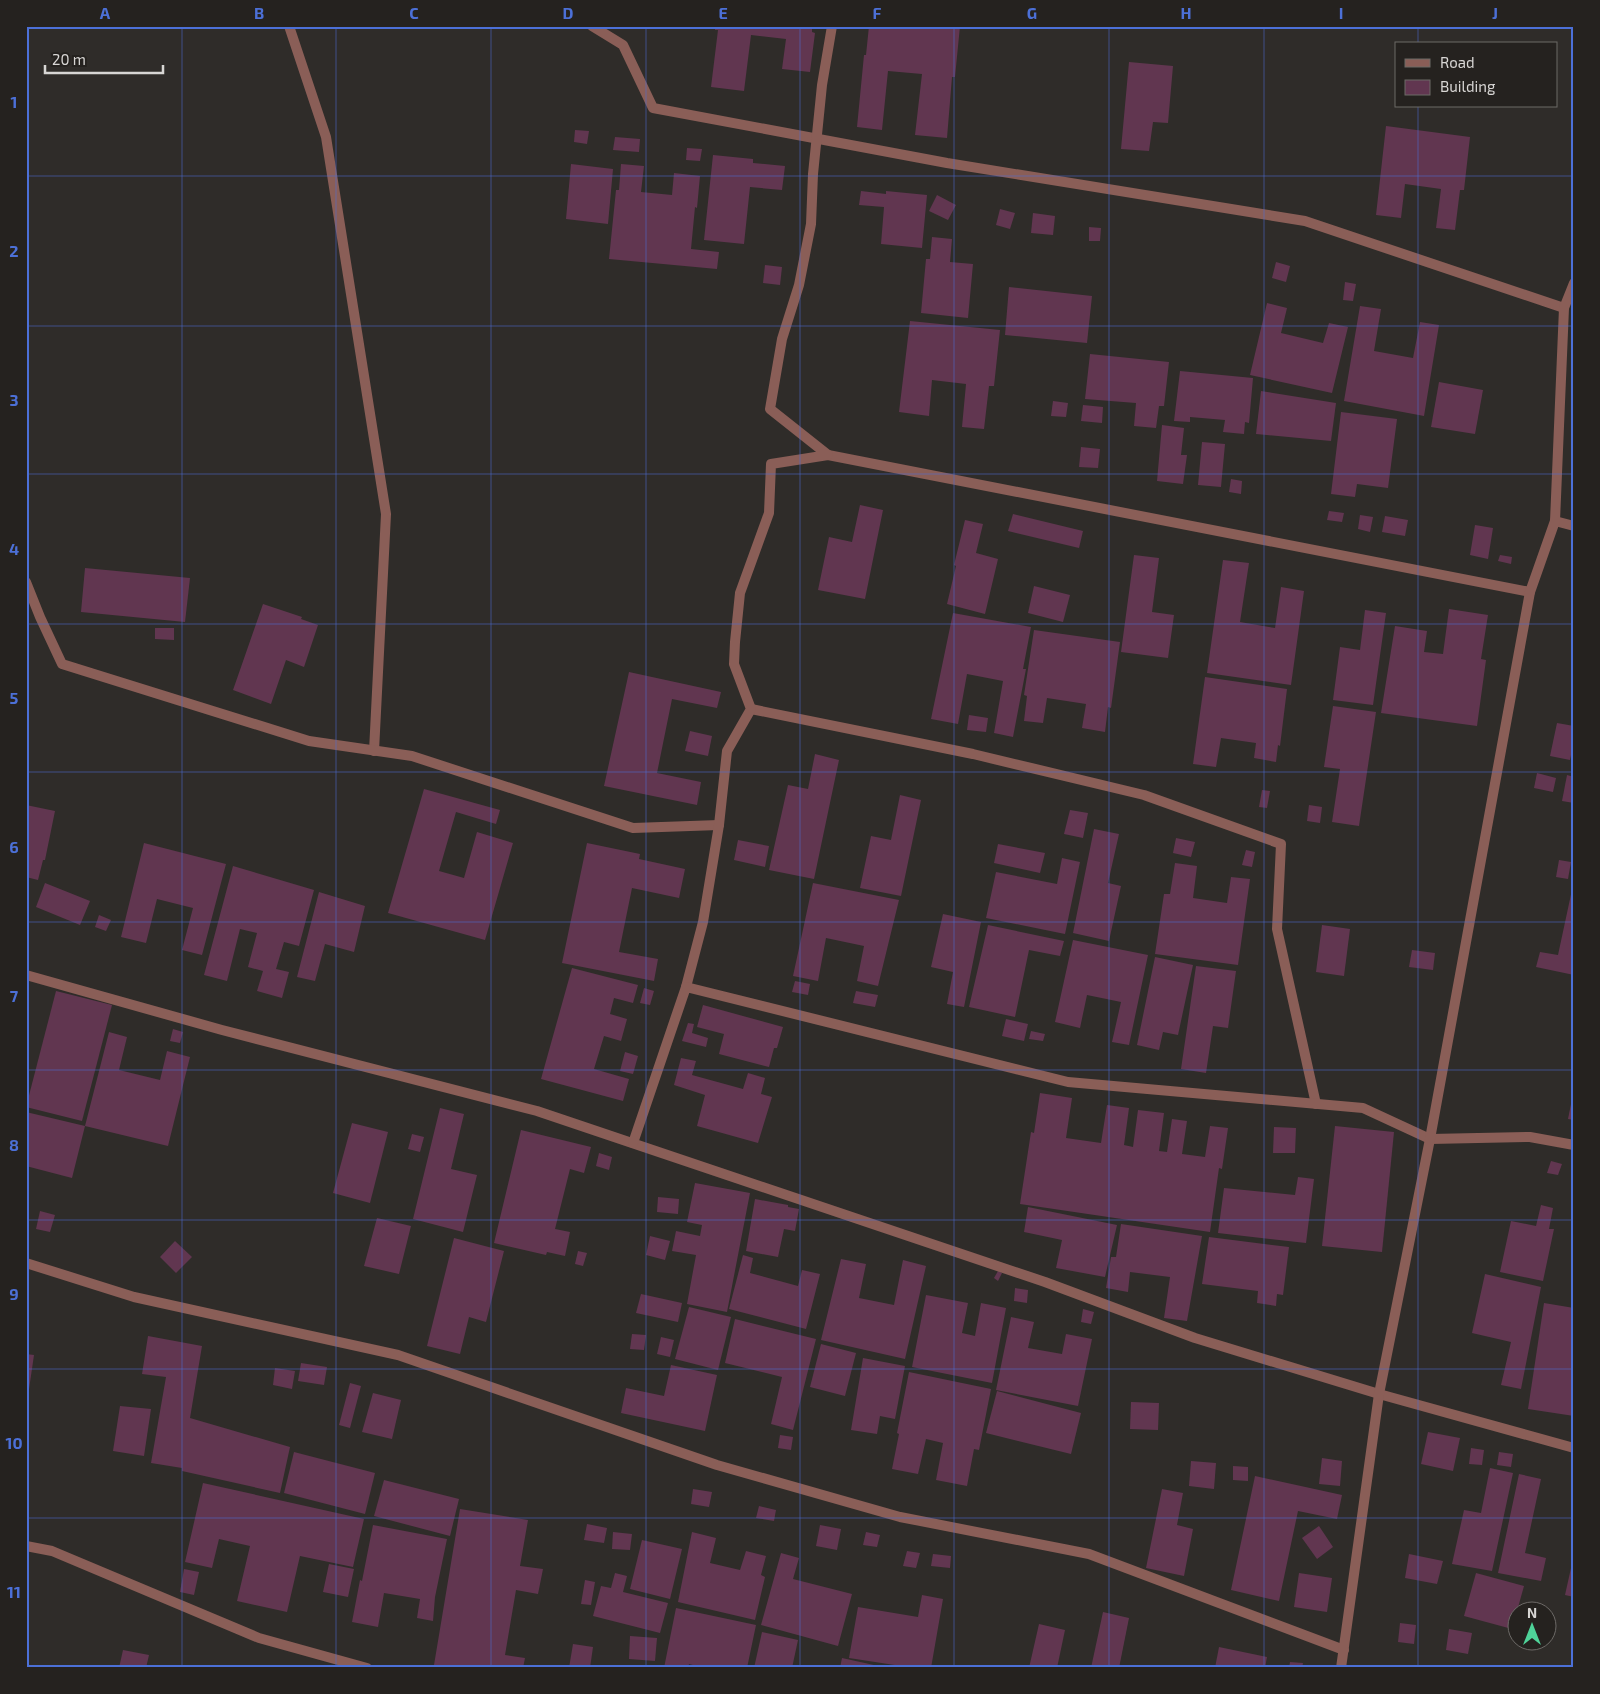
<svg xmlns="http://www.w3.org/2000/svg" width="1600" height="1694" font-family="'Exo 2',sans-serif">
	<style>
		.building { fill: #613650 }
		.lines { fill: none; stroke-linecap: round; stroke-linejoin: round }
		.minor { stroke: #8a5e57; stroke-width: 10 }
		.grid { fill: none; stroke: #4c70d7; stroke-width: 1; stroke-opacity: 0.55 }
		.neatline { fill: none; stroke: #4c70d7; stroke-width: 2 }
		.grid-label { font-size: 16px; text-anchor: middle; font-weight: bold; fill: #4c70d7 }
	</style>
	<rect width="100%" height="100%" fill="#2f2c29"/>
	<!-- building -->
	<g class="building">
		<path d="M715,26H812V32L815,33L810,72L782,69L786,39L751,35L744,91L711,87L718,30H715Z"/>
		<path d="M869,26H960L955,77H952L947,138L915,135L922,74L888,71L882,130L857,127L864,55H866Z"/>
		<path d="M1129,62L1173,66L1168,123L1153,122L1149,151L1121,149Z"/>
		<path d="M1386,126L1470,137L1464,190H1460L1455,230L1436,228L1441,189L1405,184L1401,218L1376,215Z"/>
		<path d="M575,130L589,131L587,144L574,142Z"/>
		<path d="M615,137L640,139L639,152L613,150Z"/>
		<path d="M687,148L702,149L700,161L686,160Z"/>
		<path d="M713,155L753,159V163L785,166L782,190L750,187L744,244L704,240Z"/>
		<path d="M571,164L613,169L608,224L566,219Z"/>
		<path d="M621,164L644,166L641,192L672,195L674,173L700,176L697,208L695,207L691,249L719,252L717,269L609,259L616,190H619Z"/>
		<path d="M861,191L886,194V191L927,195L922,248L881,244L884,207L859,205Z"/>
		<path d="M937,195L956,205L948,220L929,211Z"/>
		<path d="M1000,209L1015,213L1010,229L996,225Z"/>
		<path d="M1033,213L1055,216L1053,235L1031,233Z"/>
		<path d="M1089,227L1101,228L1100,241H1089Z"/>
		<path d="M932,237L952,239L950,262L973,264L968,318L921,313L926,259H930Z"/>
		<path d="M1276,262L1290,266L1286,282L1272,278Z"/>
		<path d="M765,265L782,267L780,285L763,283Z"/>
		<path d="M1345,282L1356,284L1353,301L1343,300Z"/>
		<path d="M1009,287L1092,296L1087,343L1005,335Z"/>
		<path d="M1267,303L1287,308L1281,333L1323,343L1329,323L1348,327L1332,393L1250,375Z"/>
		<path d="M1360,306L1381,309L1374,351L1413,358L1420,322L1439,325L1424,416L1344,401Z"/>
		<path d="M910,321L1000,330L994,386H989L984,429L962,427L966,384L932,380L929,416L899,412Z"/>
		<path d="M1090,354L1169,362L1164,406H1159L1156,428L1134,426L1136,403L1085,399Z"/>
		<path d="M1180,371L1253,378L1249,423L1245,422L1244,434L1223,432L1225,420L1190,417V422L1174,421Z"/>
		<path d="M1439,382L1483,390L1475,434L1431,427Z"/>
		<path d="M1261,391L1336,403L1331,441L1256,434Z"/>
		<path d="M1053,401L1068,403L1066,417L1051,416Z"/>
		<path d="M1083,405L1103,407L1102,423L1081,421Z"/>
		<path d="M1341,412L1397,419L1388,488L1357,484L1355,497L1331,494Z"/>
		<path d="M1162,425L1184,428L1181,455H1187L1183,484L1157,481Z"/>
		<path d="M1202,442L1225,444L1221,487L1198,485Z"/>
		<path d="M1081,447L1100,449L1098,468L1079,467Z"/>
		<path d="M1231,479L1242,481L1241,494L1229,492Z"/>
		<path d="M860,505L883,510L865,599L818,590L829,537L852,542Z"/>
		<path d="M1329,511L1344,513L1342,522L1327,520Z"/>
		<path d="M1013,514L1083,531L1079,548L1008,531Z"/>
		<path d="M1360,515L1373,517L1370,532L1358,529Z"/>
		<path d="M1385,516L1408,520L1405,536L1382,532Z"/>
		<path d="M965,520L983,524L976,553L998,559L985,614L947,604L956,566L954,565Z"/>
		<path d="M1475,525L1493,528L1488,559L1470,555Z"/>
		<path d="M1134,555L1159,558L1152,612L1174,615L1168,658L1121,652Z"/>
		<path d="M1500,555L1512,557L1511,564L1498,561Z"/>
		<path d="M1223,560L1249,563L1240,622L1275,628L1281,587L1304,591L1291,685L1207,673Z"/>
		<path d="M85,568L190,578L185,622L81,612Z"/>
		<path d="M1034,586L1070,595L1063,622L1028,613Z"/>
		<path d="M263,604L302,617L301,619L318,625L304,667L286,660L271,704L233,690Z"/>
		<path d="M1449,609L1488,615L1481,659L1486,660L1477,726L1381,713L1395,626L1427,631L1424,652L1443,654Z"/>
		<path d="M1365,610L1386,613L1373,705L1333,700L1340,647L1360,650Z"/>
		<path d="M953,613L1031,627L1023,669H1026L1013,737L994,733L1003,681L967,674L958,724L931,719Z"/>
		<path d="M155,628H174V640L155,639Z"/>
		<path d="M1034,630L1120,642L1111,708L1108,707L1105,732L1082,728L1086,704L1047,698L1043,723L1024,721L1027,696L1024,695Z"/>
		<path d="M629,672L721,692L717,708L672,699L657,773L701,782L697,805L604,786Z"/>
		<path d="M1205,677L1287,689L1280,746L1278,745L1276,762L1254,758L1256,743L1221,738L1216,767L1193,764Z"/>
		<path d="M1333,706L1376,712L1359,826L1332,822L1340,769L1324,767Z"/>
		<path d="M969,715L988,718L986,732L967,730Z"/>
		<path d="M1557,723L1574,726V740L1570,760L1550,756Z"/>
		<path d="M690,731L712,736L708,756L685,751Z"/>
		<path d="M815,754L839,760L814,879L769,870L788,785L808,789Z"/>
		<path d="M1537,773L1556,778L1553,792L1534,788Z"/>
		<path d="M1567,775L1574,777V803L1562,801Z"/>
		<path d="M424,789L500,810L496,824L456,812L439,871L464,878L477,832L513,843L485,940L388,913Z"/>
		<path d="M1262,790L1270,791L1267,808L1259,807Z"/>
		<path d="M900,795L921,800L901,896L860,888L871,836L891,840Z"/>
		<path d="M26,805L55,811L45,860H43L38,880L26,877Z"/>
		<path d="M1309,805L1322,807L1320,823L1307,821Z"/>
		<path d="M1070,810L1088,813L1083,838L1064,834Z"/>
		<path d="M1094,829L1119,834L1108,883L1121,886L1109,941L1073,933Z"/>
		<path d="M1176,838L1195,842L1191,857L1173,853Z"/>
		<path d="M738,840L769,846L765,867L734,860Z"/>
		<path d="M144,843L226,864L202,955L182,950L193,908L157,899L146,943L121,937Z"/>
		<path d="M587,843L640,854L639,859L685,869L679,898L632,888L619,952L658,959L654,981L562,963Z"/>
		<path d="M998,844L1045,853L1040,873L994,863Z"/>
		<path d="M1246,850L1255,852L1252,867L1242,865Z"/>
		<path d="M1062,858L1080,862L1065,934L986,918L996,872L1057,884Z"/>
		<path d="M1559,860L1571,862L1568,879L1556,877Z"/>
		<path d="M1175,863L1197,866L1193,898L1227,903L1231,877L1250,879L1238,965L1155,954L1164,894H1170Z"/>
		<path d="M233,866L314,890L299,946L284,942L276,969L289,972L282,998L257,991L263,971L248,967L257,933L240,929L227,981L204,975Z"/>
		<path d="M45,883L90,901L80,925L36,907Z"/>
		<path d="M813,883L899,900L878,986L857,981L864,946L826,938L818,981L793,976Z"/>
		<path d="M1573,885H1574V975L1536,967L1540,952L1558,955Z"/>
		<path d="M319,892L365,906L354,952L325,944L315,981L297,977Z"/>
		<path d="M943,914L981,922L964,1007L947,1004L953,972L931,967Z"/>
		<path d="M99,915L111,920L106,931L95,927Z"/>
		<path d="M988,925L1064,941L1060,956L1029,950L1015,1017L969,1007Z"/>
		<path d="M1322,925L1350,929L1344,976L1316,972Z"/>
		<path d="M1073,940L1148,955L1129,1045L1112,1042L1121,1002L1087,995L1080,1028L1055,1022Z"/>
		<path d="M1412,950L1435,953L1433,970L1409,967Z"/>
		<path d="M1155,957L1193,965L1178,1035L1163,1032L1159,1050L1137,1045Z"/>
		<path d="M1196,966L1236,971L1228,1028L1213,1026L1206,1073L1181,1069Z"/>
		<path d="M572,968L638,985L633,1003L614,998L610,1014L627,1019L621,1041L604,1036L594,1069L629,1079L623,1101L541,1079Z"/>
		<path d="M795,981L810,984L808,995L792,992Z"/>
		<path d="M644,988L654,991L650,1005L640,1003Z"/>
		<path d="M56,991L112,1005L82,1121L26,1107Z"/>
		<path d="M856,991L878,995L875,1007L853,1003Z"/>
		<path d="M703,1005L783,1027L777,1048H774L769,1067L719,1054L724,1034L697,1027Z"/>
		<path d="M1006,1019L1028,1024L1024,1041L1002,1036Z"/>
		<path d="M688,1023L694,1024L692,1033L708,1038L706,1047L682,1041Z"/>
		<path d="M173,1029L183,1032L180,1043L170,1041Z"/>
		<path d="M1031,1031L1045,1034L1043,1041L1029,1039Z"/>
		<path d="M109,1032L127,1037L119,1070L160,1080L167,1051L190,1057L168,1146L85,1126Z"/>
		<path d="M625,1052L638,1056L633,1074L620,1071Z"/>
		<path d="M681,1058L696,1061L692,1075L743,1089L748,1073L765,1078L761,1094L772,1097L758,1143L697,1126L705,1095L674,1085Z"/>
		<path d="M1040,1093L1072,1098L1066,1138L1101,1143L1107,1105L1129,1108L1124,1145L1133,1147L1138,1110L1164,1113L1159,1151L1167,1152L1172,1119L1187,1121L1182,1154L1205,1157L1210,1126L1228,1128L1222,1169L1219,1168L1210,1232L1020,1204L1031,1132L1034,1133Z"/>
		<path d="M1571,1104H1574V1120L1568,1119Z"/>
		<path d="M440,1108L464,1114L451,1169L477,1175L463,1232L413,1219Z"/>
		<path d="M26,1112L85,1126L72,1178L26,1166Z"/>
		<path d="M352,1123L388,1132L370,1203L333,1193Z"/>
		<path d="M1335,1126L1394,1132L1382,1252L1322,1246Z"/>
		<path d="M1274,1127L1296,1128L1295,1153H1273Z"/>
		<path d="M521,1130L591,1147L584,1173L570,1169L555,1229L570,1232L565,1256L547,1252L546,1255L494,1243Z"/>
		<path d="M412,1134L424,1137L420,1152L408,1149Z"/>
		<path d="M599,1153L612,1157L609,1170L596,1166Z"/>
		<path d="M1551,1161L1562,1164L1558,1175L1547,1173Z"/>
		<path d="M1298,1177L1314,1179L1306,1243L1218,1233L1224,1188L1295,1195Z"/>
		<path d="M695,1183L750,1193L727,1312L687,1304L696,1255L672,1251L676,1231L700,1236L702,1225L687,1222Z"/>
		<path d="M658,1197L679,1199L678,1214L657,1212Z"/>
		<path d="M755,1199L788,1205V1207L799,1209L795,1231L784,1229L778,1257L746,1251Z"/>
		<path d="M1541,1205L1553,1208L1549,1229H1554L1543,1281L1500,1272L1511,1221L1536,1226Z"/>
		<path d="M1028,1207L1117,1225L1105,1277L1056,1268L1062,1240L1024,1232Z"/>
		<path d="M40,1211L55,1215L50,1232L36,1229Z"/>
		<path d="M377,1218L411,1226L399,1274L364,1266Z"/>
		<path d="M1121,1224L1202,1236L1187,1321L1164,1318L1170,1277L1130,1272L1128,1292L1106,1288L1111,1257H1116Z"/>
		<path d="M650,1236L670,1241L665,1260L646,1255Z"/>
		<path d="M1209,1237L1289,1247L1283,1295L1277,1294L1276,1306L1257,1303L1258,1291L1202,1284Z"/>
		<path d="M454,1238L504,1251L486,1322L469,1317L460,1354L427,1346Z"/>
		<path d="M175,1241L192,1257L176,1273L160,1257Z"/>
		<path d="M578,1251L587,1253L583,1266L575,1264Z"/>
		<path d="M743,1255L753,1258L750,1273L798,1286L802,1270L820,1274L806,1329L729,1309Z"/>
		<path d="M841,1259L866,1264L859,1298L894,1305L903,1260L926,1266L905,1359L821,1340Z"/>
		<path d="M998,1271L1002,1273L998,1281L994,1278Z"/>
		<path d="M1485,1274L1541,1287L1521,1389L1501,1385L1511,1342L1472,1333Z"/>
		<path d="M1015,1288L1028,1290L1027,1303L1014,1301Z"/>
		<path d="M641,1294L682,1303L678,1322L636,1313Z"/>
		<path d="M926,1295L968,1303L962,1333L975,1336L981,1303L1006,1308L992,1383L912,1367Z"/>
		<path d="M1544,1303L1574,1308V1416L1528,1409Z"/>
		<path d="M689,1307L731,1317L718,1370L675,1359Z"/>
		<path d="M1083,1309L1094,1312L1091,1324L1081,1322Z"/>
		<path d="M1011,1317L1034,1322L1028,1348L1062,1354L1066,1334L1092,1339L1078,1406L996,1390Z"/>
		<path d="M735,1319L816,1339L793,1430L771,1424L782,1377L725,1363Z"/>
		<path d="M632,1334L646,1335L644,1350L630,1349Z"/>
		<path d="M148,1336L202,1346L190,1418L290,1447L280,1493L182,1471V1468L151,1463L166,1377L142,1374Z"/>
		<path d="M661,1337L674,1340L670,1357L657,1354Z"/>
		<path d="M821,1344L856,1353L845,1396L810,1387Z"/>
		<path d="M26,1354L34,1355L27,1403H26Z"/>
		<path d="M863,1358L905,1366L895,1419L880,1416L877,1434L851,1430Z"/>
		<path d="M301,1363L327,1367L324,1385L298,1381Z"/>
		<path d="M671,1365L717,1375L705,1431L621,1413L626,1388L664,1396Z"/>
		<path d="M275,1368L295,1371L292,1389L273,1385Z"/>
		<path d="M909,1372L991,1389L979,1450L974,1449L967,1486L936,1480L943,1443L926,1439L918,1474L892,1469L899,1434L897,1433Z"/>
		<path d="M350,1383L361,1386L350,1428L339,1425Z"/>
		<path d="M997,1391L1081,1413L1071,1454L986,1433Z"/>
		<path d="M373,1393L401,1400L392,1439L362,1432Z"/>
		<path d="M1131,1402L1159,1403L1158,1430L1130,1429Z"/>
		<path d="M120,1406L151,1409L144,1456L113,1451Z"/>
		<path d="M1428,1432L1460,1438L1453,1471L1421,1464Z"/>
		<path d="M780,1435L793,1437L791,1450L778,1448Z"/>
		<path d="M1471,1448L1484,1450L1482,1465L1469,1464Z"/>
		<path d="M294,1452L375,1473L365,1514L284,1493Z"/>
		<path d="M1499,1452L1513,1454L1511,1467L1497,1465Z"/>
		<path d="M1322,1458L1342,1461L1340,1486L1319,1484Z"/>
		<path d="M1191,1461L1216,1463L1214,1489L1189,1486Z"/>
		<path d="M1233,1466L1248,1467V1481L1233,1480Z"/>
		<path d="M1490,1468L1513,1473L1492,1571L1452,1564L1464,1510L1481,1513Z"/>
		<path d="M1519,1474L1541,1479L1525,1553L1546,1558L1541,1581L1498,1573Z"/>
		<path d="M1255,1476L1342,1495L1337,1519L1298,1511L1279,1601L1231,1590Z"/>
		<path d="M384,1480L459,1499L450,1536L374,1516Z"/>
		<path d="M203,1483L364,1519L353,1567L300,1556L287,1612L237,1601L250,1546L219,1539L212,1568L185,1562Z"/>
		<path d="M693,1489L712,1492L709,1507L691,1504Z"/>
		<path d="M1162,1489L1183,1493L1177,1525L1193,1529L1184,1576L1146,1568Z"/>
		<path d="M759,1506L776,1510L774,1521L756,1518Z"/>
		<path d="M460,1509L528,1520L520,1566L543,1569L538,1594L516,1590L505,1655L525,1658L523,1668H451L434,1665Z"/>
		<path d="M587,1524L607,1528L604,1543L584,1540Z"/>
		<path d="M373,1525L447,1539L435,1597L433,1621L417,1618L420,1599L384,1593L378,1627L352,1622L360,1580L362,1581Z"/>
		<path d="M820,1525L841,1529L837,1550L816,1546Z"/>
		<path d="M1319,1526L1333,1547L1317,1559L1302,1538Z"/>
		<path d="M613,1532L632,1534L630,1550L612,1549Z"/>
		<path d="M692,1532L716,1538L710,1563L740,1570L746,1551L766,1556L761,1575L765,1577L755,1620L678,1602Z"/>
		<path d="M866,1532L880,1535L877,1547L863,1545Z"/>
		<path d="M642,1540L682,1549L670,1599L630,1589Z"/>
		<path d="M907,1551L920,1553L916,1568L903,1566Z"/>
		<path d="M781,1553L799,1558L793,1579L852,1594L838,1646L761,1625Z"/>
		<path d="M933,1554L951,1556L950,1568L931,1566Z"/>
		<path d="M1409,1554L1443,1561L1437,1584L1405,1578Z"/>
		<path d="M1573,1559H1574V1597L1565,1595Z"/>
		<path d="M329,1564L354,1569L348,1597L323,1592Z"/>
		<path d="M184,1569L199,1572L194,1595L180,1592Z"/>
		<path d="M615,1573L627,1576L623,1592L668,1603L660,1633L593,1616L601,1586L611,1588Z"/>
		<path d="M1299,1573L1332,1578L1327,1612L1294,1607Z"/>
		<path d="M1476,1573L1524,1586L1512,1629L1464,1616Z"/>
		<path d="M585,1580L595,1582L591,1605L581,1604Z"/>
		<path d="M922,1595L943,1599L931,1668H900L901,1666L849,1658L858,1607L918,1617Z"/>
		<path d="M676,1608L756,1625L747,1668H704L689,1664L688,1668H664Z"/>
		<path d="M1103,1612L1129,1618L1119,1668H1091Z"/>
		<path d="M1400,1623L1416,1625L1414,1644L1398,1642Z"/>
		<path d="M1039,1624L1065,1630L1057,1668H1029Z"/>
		<path d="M1449,1629L1472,1633L1468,1654L1446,1650Z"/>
		<path d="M762,1632L798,1640L792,1668H754Z"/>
		<path d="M630,1636L657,1638L655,1661L629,1659Z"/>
		<path d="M573,1644L593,1647L590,1668H569Z"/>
		<path d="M1219,1647L1267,1657L1265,1668H1215Z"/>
		<path d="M123,1650L149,1655L146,1668H119Z"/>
		<path d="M842,1658L883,1667V1668H840Z"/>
		<path d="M1290,1662L1303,1663L1302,1668H1289Z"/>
	</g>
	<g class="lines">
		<!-- minor -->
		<g class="minor">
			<path d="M289,26L326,137L386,514L374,751"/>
			<path d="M592,26L623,45L653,108L947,163L1305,221L1564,308"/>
			<path d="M828,455L1530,592"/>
			<path d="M1555,521L1574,526"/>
			<path d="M26,582L40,617L62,664L309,741L412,756L633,828L719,825"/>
			<path d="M751,709L973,754L1144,795L1281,844L1277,929L1316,1104"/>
			<path d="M26,975L222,1030L537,1111L1045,1282L1195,1338L1379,1394L1574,1448"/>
			<path d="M686,987L703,922L719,825L727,751L751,709L734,664L735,642L740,593L769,513L771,464L828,455L770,409L782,339L799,285L811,224L813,174L822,85L832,26"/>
			<path d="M633,1143L686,987L1068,1082L1363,1108L1430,1139L1530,1137L1574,1145"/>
			<path d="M26,1263L134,1297L398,1355L717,1465L900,1517L1089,1554L1344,1650"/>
			<path d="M26,1546L52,1551L259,1638L367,1668"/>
			<path d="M1341,1668L1379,1394L1430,1139L1530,592L1555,521L1564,308L1574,283"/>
		</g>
	</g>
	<!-- grid -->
	<path class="grid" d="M182,26V1668M336,26V1668M491,26V1668M646,26V1668M800,26V1668M954,26V1668M1109,26V1668M1264,26V1668M1418,26V44M1418,106V1668M26,176H1574M26,326H1574M26,474H1574M26,624H1574M26,772H1574M26,922H1574M26,1070H1574M26,1220H1574M26,1369H1574M26,1518H1574"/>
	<!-- border -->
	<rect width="1600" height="1694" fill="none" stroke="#25221f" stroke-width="55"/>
	<!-- legend -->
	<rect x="1395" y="42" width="162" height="65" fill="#25221f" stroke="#6d6a67"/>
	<rect x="1405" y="59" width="25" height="8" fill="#8a5e57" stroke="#6d6a67"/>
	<text x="1440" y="68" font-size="15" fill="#d8d6d4">Road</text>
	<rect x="1405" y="80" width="25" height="15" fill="#613650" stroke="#6d6a67"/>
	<text x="1440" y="92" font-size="15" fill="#d8d6d4">Building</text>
	<!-- north arrow -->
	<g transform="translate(1532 1626)"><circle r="24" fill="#25221f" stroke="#6d6a67"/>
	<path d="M0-4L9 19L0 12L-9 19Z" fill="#4fd399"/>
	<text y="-8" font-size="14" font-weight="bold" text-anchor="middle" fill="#d8d6d4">N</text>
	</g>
	<!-- scale -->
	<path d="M45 65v8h118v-8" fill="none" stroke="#d8d6d4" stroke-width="2.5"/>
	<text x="52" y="65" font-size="15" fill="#d8d6d4" stroke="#25221f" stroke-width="4" paint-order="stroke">20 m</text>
	<rect x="28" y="28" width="1544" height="1638" class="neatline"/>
	<g class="grid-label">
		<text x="105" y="19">A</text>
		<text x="259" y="19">B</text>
		<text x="414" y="19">C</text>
		<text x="568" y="19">D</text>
		<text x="723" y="19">E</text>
		<text x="877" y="19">F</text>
		<text x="1032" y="19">G</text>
		<text x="1186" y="19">H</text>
		<text x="1341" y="19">I</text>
		<text x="1495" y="19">J</text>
		<text x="14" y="108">1</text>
		<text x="14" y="257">2</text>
		<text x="14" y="406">3</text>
		<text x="14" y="555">4</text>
		<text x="14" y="704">5</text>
		<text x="14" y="853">6</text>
		<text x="14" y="1002">7</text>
		<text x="14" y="1151">8</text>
		<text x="14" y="1300">9</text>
		<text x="14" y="1449">10</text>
		<text x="14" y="1598">11</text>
	</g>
</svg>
